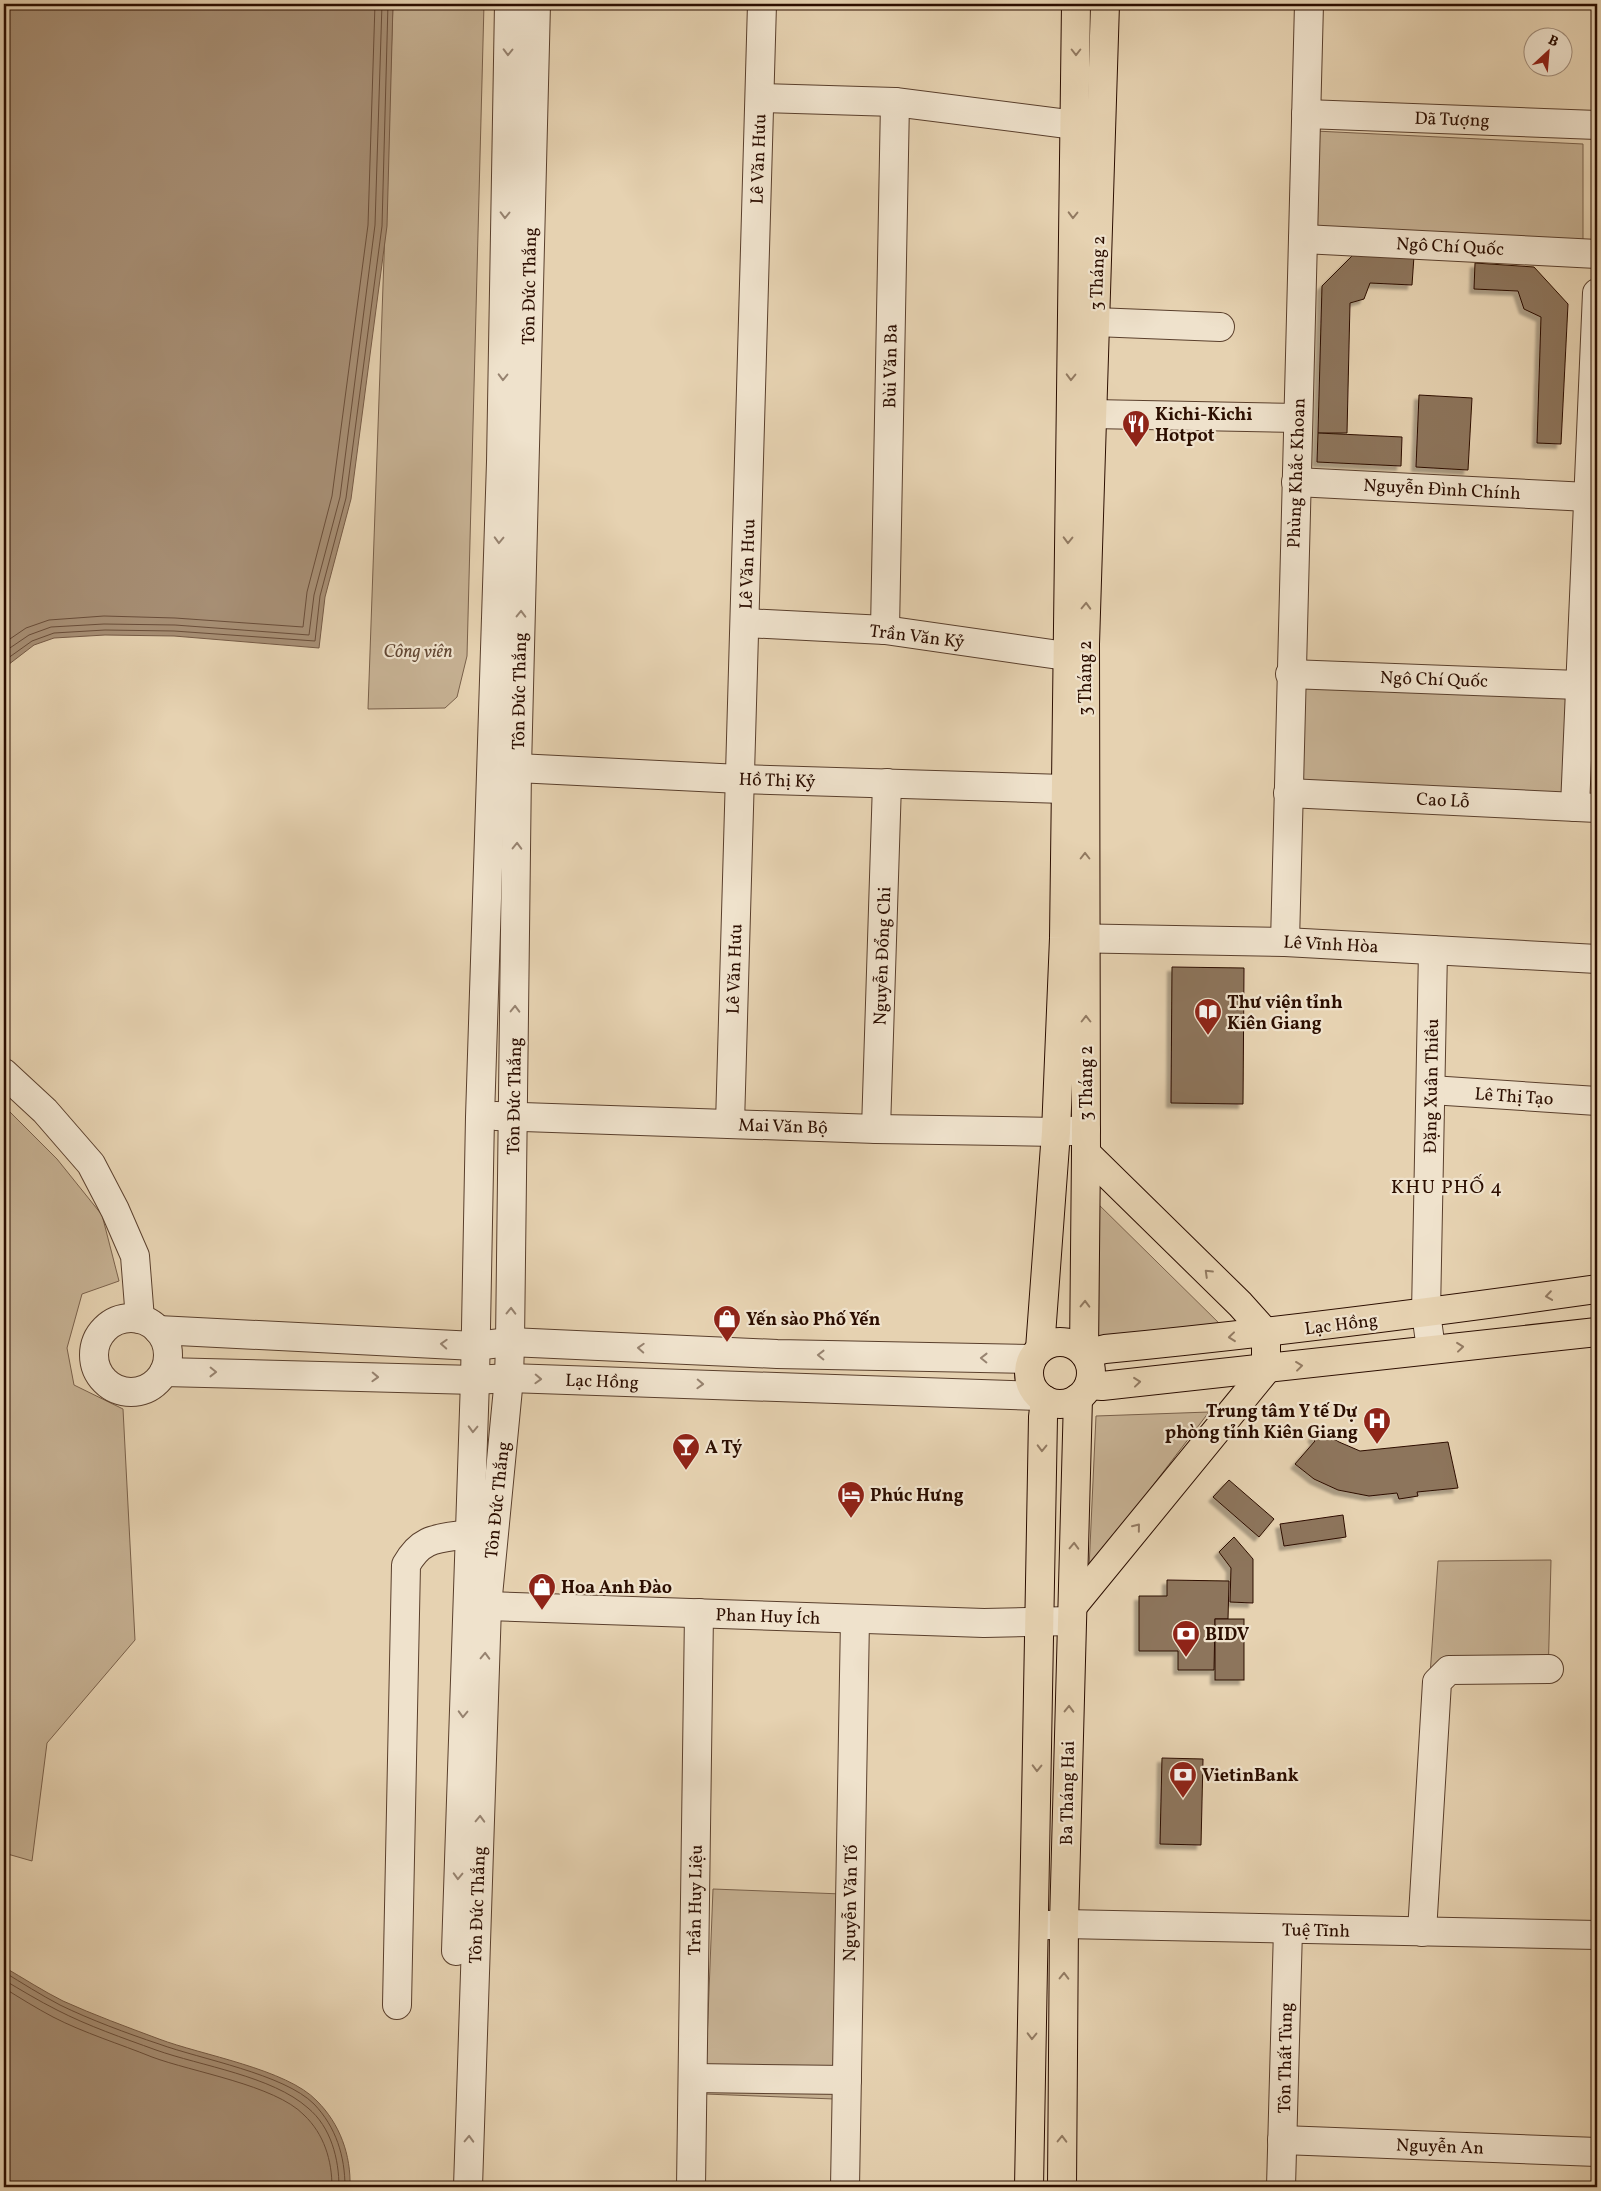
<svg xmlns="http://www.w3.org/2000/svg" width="1601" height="2191" font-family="Vollkorn,serif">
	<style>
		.green { fill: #c6b193; stroke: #79604a }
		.water { fill: #a78f75; stroke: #765b46 }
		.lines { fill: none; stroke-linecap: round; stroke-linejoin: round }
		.shore { stroke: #6a4e3a; stroke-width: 1 }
		.building { fill: #8d745c; stroke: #2c0e00; filter: url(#shadow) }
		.minor-casing { stroke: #5a3f2c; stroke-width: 30 }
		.major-casing { stroke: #2c0e00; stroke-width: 30 }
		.minor { stroke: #efe2cc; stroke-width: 28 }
		.major { stroke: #e6d2b1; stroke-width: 28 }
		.oneway { stroke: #978370 }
		.oneway2 { stroke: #927a61 }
		.labels { text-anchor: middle; stroke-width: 4.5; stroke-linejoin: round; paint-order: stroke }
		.street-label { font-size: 18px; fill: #2c0e00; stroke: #efe2cc }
		.poi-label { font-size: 18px; font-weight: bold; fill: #2c0e00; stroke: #efe2cc; text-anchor: start }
		.park-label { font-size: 18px; font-style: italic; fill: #624733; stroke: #efe2cc }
		.quarter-label { font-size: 20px; letter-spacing: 1px; fill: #2c0e00; stroke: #efe2cc }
	</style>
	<defs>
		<filter id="shadow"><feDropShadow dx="-4.5" dy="4.5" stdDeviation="1" flood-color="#0004"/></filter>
	</defs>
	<rect width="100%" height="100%" fill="#e6d2b1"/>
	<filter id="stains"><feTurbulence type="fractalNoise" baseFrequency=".004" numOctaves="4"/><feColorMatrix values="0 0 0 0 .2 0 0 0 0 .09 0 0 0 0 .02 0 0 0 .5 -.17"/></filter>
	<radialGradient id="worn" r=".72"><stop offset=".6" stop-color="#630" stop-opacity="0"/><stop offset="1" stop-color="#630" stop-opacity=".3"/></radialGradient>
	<!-- green -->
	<g class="green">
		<path d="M393,4H484L467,656L457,697L445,708L368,709Z"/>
		<path d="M1315,131L1583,144V254L1311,239Z"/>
		<path d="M1300,684L1571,697L1561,804L1300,792Z"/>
		<path d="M4,1106L57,1159L102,1215L119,1281L82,1294L67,1348L74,1385L123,1409L135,1640L47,1743L32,1861L4,1853Z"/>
		<path d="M1092,1198L1224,1328L1091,1342Z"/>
		<path d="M1209,1412L1089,1569L1096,1416Z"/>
		<path d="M1551,1560L1548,1681L1430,1675L1438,1561Z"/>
		<path d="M713,1889L842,1894L834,2099L705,2094Z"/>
	</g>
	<!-- water -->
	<g class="water">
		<path d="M4,4H393L387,226L351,499L325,597L319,648L174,636L105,635L54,638L34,645L4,668Z"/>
		<path d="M4,1967C23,1978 43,1991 63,2001C94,2015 127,2027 159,2039C201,2055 287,2069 317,2101C340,2124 351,2155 350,2187H4Z"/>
	</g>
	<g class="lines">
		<!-- shore -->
		<g class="shore">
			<path d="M4,643L26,628L49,620L104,616L175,618L303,627L307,592L332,496L368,225L375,4"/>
			<path d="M4,652L29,635L51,627L104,624L175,625L309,635L314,595L340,497L375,225L382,4"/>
			<path d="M4,661L32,641L54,633L105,630L174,631L315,641L320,596L346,498L382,226L388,4"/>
			<path d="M4,1972C22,1983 41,1995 60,2005C91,2020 126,2033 159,2044C200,2059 284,2074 314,2104C336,2127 345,2156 345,2187"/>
			<path d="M4,1980C21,1990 39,2001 57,2010C88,2026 123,2038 156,2050C201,2066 272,2076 308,2108C331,2127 339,2159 339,2187"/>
			<path d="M4,1988C20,1998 36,2008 53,2017C84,2033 120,2044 152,2057C192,2072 275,2085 304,2115C324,2134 332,2160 332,2187"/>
		</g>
	</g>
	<!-- building -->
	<g class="building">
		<path d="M1354,254L1414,256L1412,285L1370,283L1364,299L1350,303L1347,433H1318L1322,286Z"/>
		<path d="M1475,263L1534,267L1568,304L1561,444L1537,443L1541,317L1524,309L1518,291L1474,289Z"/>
		<path d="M1419,395L1472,398L1468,470L1416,467Z"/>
		<path d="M1318,433L1402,437L1401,466L1317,462Z"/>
		<path d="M1172,967L1244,968L1243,1104L1171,1103Z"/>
		<path d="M1319,1430L1339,1442L1360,1451L1448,1442L1458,1488L1417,1492L1418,1496L1399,1499L1397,1493L1369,1496L1338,1490L1314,1479L1295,1464L1315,1441L1312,1437Z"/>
		<path d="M1229,1480L1274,1519L1259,1537L1213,1497Z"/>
		<path d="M1343,1515L1346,1537L1284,1546L1280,1524Z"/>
		<path d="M1234,1537L1253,1559V1603L1230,1602L1231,1568L1219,1552Z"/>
		<path d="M1167,1580L1229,1581L1228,1619H1215L1214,1670H1178V1651H1139V1596H1167Z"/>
		<rect x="1215" y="1619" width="29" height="61"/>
		<path d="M1162,1758L1203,1759L1201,1845L1160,1844Z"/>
	</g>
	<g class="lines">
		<defs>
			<g id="minor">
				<path d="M760,98L895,102L1075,125L1097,115"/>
				<path d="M1306,114L1597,125"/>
				<path d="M1303,239L1597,254"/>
				<path d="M1095,322L1220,327"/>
				<path d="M1073,427L1092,414L1298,418"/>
				<path d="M1296,482L1588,497"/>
				<path d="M745,623L885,630L1066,656L1085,644"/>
				<path d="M885,630L895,102"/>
				<path d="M1290,674L1579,685"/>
				<path d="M500,770L517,768L740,779L1064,789"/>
				<path d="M1288,793L1597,808"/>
				<path d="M1575,807L1597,293"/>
				<path d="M1064,938L1285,942L1597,959"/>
				<path d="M1285,942L1309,4"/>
				<path d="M4,1073L45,1111L91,1164L115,1210L135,1256L140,1319"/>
				<path d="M1431,1090L1597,1101"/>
				<path d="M496,1116L876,1129L1056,1132L1086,1130"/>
				<path d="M730,1124L762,4"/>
				<path d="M876,1129L887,783"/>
				<circle cx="131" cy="1355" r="37"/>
				<path d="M158,1330L475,1346L510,1342L777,1354L1032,1359"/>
				<path d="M1431,1349L1426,1313L1433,950"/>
				<path d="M164,1372L475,1380L509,1378L1039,1396"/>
				<path d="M469,1611L487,1606L984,1623L1071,1621"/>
				<path d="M1034,1926L1064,1924L1597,1935"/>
				<path d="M1422,1932L1437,1682L1449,1670L1549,1669"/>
				<path d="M456,1951L475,1380L480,1117L501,462L509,4"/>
				<path d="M397,2005L406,1565C422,1536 439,1539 469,1534"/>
				<path d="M693,2078L847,2080"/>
				<path d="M1282,2140L1597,2152"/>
				<path d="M468,2187L487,1606L509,1378L510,1342L517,768L536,4"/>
				<path d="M691,2187L699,1613"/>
				<path d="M845,2187L855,1619"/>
				<path d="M1281,2187L1288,1929"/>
			</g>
			<g id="major">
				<circle cx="1060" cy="1373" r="31"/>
				<path d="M1040,1349L1056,1132L1064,938L1076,4"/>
				<path d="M1084,1353L1086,1153L1085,644L1105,4"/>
				<path d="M1085,1354L1105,1349C1270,1333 1433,1312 1597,1289"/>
				<path d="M1089,1385L1102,1386L1597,1332"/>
				<path d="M1073,1606L1266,1370V1333L1240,1304L1086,1153"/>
				<path d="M1029,2187L1043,1417L1045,1400"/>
				<path d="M1062,2187L1064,1924L1078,1398"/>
			</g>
		</defs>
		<!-- minor casing -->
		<use href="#minor" class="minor-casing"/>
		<!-- major casing -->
		<use href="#major" class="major-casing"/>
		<!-- minor -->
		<use href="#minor" class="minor"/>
		<!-- major -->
		<use href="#major" class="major"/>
	</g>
	<!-- one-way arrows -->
	<defs><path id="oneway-chevron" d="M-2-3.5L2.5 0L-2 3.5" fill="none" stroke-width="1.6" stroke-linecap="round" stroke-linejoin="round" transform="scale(1.25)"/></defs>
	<g class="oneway">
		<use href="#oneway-chevron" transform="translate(508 52) rotate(91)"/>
		<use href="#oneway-chevron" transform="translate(505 215) rotate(91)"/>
		<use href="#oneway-chevron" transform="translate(503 377) rotate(91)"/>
		<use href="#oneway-chevron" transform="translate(499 540) rotate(92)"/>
		<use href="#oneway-chevron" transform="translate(521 614) rotate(-89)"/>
		<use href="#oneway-chevron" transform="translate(517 846) rotate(-89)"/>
		<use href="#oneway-chevron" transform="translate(515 1009) rotate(-89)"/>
		<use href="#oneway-chevron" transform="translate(511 1311) rotate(-89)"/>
		<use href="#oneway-chevron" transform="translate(444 1344) rotate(-177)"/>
		<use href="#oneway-chevron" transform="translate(641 1348) rotate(-177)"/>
		<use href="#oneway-chevron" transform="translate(821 1355) rotate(-179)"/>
		<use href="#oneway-chevron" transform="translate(984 1358) rotate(-179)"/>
		<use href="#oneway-chevron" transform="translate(213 1372) rotate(1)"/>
		<use href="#oneway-chevron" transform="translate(375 1377) rotate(2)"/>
		<use href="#oneway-chevron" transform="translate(538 1379) rotate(2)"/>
		<use href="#oneway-chevron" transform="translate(700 1384) rotate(2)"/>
		<use href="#oneway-chevron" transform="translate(473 1429) rotate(92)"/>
		<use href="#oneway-chevron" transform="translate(485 1656) rotate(-88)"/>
		<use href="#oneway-chevron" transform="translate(463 1714) rotate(92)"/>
		<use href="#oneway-chevron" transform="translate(480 1819) rotate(-88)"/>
		<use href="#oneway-chevron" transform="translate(458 1876) rotate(92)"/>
		<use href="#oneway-chevron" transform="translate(469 2139) rotate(-88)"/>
	</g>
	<g class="oneway2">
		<use href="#oneway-chevron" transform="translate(1076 52) rotate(90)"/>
		<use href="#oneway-chevron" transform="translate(1073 215) rotate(91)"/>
		<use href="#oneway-chevron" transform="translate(1071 377) rotate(91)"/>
		<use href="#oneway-chevron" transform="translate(1068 540) rotate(91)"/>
		<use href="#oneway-chevron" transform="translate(1086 606) rotate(-88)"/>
		<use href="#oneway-chevron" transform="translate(1085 856) rotate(-90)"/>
		<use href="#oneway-chevron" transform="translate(1086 1019) rotate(-90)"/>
		<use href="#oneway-chevron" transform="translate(1208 1273) rotate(-136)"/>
		<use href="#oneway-chevron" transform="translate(1549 1296) rotate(172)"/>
		<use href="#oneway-chevron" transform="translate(1085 1304) rotate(-89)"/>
		<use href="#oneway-chevron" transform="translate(1232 1337) rotate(174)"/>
		<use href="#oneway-chevron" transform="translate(1460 1347) rotate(-6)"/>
		<use href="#oneway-chevron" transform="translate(1299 1366) rotate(-7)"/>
		<use href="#oneway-chevron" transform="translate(1137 1382) rotate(-6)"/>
		<use href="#oneway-chevron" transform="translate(1042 1448) rotate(91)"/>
		<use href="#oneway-chevron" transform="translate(1137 1527) rotate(-51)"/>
		<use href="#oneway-chevron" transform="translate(1074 1546) rotate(-88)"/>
		<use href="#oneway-chevron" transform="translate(1069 1709) rotate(-89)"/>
		<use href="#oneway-chevron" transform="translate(1037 1768) rotate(91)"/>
		<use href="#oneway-chevron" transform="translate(1064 1976) rotate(-89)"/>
		<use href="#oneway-chevron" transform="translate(1032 2036) rotate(91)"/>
		<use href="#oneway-chevron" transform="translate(1062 2139) rotate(-89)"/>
	</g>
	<!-- icons -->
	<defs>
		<symbol id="restaurant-pin" viewBox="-11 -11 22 30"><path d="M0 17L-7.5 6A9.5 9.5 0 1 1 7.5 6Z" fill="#8f2418" stroke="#efe2cc"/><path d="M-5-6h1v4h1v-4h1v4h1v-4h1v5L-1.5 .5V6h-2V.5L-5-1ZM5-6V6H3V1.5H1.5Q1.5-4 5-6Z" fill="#fff"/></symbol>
		<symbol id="library-pin" viewBox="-11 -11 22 30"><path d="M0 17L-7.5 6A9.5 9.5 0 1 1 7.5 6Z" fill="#8f2418" stroke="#efe2cc"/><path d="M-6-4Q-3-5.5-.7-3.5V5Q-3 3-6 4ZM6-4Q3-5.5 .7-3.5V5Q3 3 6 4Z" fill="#fff"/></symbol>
		<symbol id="shop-pin" viewBox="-11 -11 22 30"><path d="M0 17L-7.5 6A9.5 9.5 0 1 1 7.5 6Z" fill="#8f2418" stroke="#efe2cc"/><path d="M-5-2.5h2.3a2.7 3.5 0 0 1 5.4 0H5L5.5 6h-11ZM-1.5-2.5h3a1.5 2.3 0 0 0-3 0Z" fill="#fff"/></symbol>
		<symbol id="hospital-pin" viewBox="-11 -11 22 30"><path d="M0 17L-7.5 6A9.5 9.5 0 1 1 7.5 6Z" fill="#8f2418" stroke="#efe2cc"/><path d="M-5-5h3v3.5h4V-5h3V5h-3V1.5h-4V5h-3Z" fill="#fff"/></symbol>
		<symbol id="bar-pin" viewBox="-11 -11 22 30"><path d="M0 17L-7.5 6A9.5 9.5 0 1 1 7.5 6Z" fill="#8f2418" stroke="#efe2cc"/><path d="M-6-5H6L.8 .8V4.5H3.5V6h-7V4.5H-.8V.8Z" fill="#fff"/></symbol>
		<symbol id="hotel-pin" viewBox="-11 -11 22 30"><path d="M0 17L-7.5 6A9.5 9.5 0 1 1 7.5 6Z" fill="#8f2418" stroke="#efe2cc"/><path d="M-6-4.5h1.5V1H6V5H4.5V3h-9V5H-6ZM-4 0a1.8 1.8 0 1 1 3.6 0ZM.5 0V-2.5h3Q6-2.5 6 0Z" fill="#fff"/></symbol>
		<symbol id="bank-pin" viewBox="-11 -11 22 30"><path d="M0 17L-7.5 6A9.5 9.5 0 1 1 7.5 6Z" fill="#8f2418" stroke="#efe2cc"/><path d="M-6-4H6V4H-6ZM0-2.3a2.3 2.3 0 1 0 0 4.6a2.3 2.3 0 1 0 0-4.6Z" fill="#fff"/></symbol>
	</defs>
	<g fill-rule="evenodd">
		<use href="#restaurant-pin" x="1120" y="408" width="32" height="43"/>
		<use href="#library-pin" x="1192" y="996" width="32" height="43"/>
		<use href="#shop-pin" x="711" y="1303" width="32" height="43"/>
		<use href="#hospital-pin" x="1361" y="1405" width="32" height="43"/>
		<use href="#bar-pin" x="670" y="1431" width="32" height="43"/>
		<use href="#hotel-pin" x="835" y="1479" width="32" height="43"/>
		<use href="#shop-pin" x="526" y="1571" width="32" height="43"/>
		<use href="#bank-pin" x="1170" y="1618" width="32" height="43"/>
		<use href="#bank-pin" x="1167" y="1759" width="32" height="43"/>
	</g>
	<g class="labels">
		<!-- street labels -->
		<g class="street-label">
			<text transform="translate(1452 119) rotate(2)" y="6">Dã Tượng</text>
			<text transform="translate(758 159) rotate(-88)" y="6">Lê Văn Hưu</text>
			<text transform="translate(1450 246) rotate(3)" y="6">Ngô Chí Quốc</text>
			<text transform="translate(1097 273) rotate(-88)" y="6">3 Tháng 2</text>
			<text transform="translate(529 286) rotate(-89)" y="6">Tôn Đức Thắng</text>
			<text transform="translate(890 366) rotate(-89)" y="6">Bùi Văn Ba</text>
			<text transform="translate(1296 473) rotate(-88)" y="6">Phùng Khắc Khoan</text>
			<text transform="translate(1442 489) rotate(3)" y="6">Nguyễn Đình Chính</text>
			<text transform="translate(747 564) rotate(-88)" y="6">Lê Văn Hưu</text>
			<text transform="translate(917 636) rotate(7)" y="6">Trần Văn Kỷ</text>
			<text transform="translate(1085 678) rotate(-90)" y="6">3 Tháng 2</text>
			<text transform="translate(1434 679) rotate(2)" y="6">Ngô Chí Quốc</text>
			<text transform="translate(519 691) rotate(-89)" y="6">Tôn Đức Thắng</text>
			<text transform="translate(777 780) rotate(2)" y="6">Hồ Thị Kỷ</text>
			<text transform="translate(1443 800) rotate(3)" y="6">Cao Lỗ</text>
			<text transform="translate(1331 944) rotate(3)" y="6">Lê Vĩnh Hòa</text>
			<text transform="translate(882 956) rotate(-88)" y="6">Nguyễn Đổng Chi</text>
			<text transform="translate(734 969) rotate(-88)" y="6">Lê Văn Hưu</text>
			<text transform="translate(1086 1083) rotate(-90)" y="6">3 Tháng 2</text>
			<text transform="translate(1431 1086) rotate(-89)" y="6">Đặng Xuân Thiều</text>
			<text transform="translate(514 1096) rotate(-89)" y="6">Tôn Đức Thắng</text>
			<text transform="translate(1514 1096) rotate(4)" y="6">Lê Thị Tạo</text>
			<text transform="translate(783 1126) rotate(2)" y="6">Mai Văn Bộ</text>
			<text transform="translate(1341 1324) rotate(-7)" y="6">Lạc Hồng</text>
			<text transform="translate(602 1381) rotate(2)" y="6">Lạc Hồng</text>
			<text transform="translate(497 1500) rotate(-84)" y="6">Tôn Đức Thắng</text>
			<text transform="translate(768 1616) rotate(2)" y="6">Phan Huy Ích</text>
			<text transform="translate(1067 1793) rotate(-89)" y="6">Ba Tháng Hai</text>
			<text transform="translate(695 1900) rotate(-89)" y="6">Trần Huy Liệu</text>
			<text transform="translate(850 1903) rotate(-89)" y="6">Nguyễn Văn Tố</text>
			<text transform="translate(477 1905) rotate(-88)" y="6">Tôn Đức Thắng</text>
			<text transform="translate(1316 1930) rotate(1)" y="6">Tuệ Tĩnh</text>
			<text transform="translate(1285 2058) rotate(-89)" y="6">Tôn Thất Tùng</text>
			<text transform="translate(1440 2146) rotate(2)" y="6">Nguyễn An</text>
		</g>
		<!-- poi labels -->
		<g class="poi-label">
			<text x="1155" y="420">Kichi-Kichi<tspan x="1155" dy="21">Hotpot</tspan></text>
			<text x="1227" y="1008">Thư viện tỉnh<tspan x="1227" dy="21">Kiên Giang</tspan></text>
			<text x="746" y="1325">Yến sào Phố Yến</text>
			<text x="1358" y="1417" text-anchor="end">Trung tâm Y tế Dự<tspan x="1358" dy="21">phòng tỉnh Kiên Giang</tspan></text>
			<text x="705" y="1453">A Tý</text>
			<text x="870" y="1501">Phúc Hưng</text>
			<text x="561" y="1593">Hoa Anh Đào</text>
			<text x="1205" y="1640">BIDV</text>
			<text x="1202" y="1781">VietinBank</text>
		</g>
		<!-- park labels -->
		<g class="park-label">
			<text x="418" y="657">Công viên</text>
		</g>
		<!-- quarter labels -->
		<g class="quarter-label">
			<text x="1447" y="1193">KHU PHỐ 4</text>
		</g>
	</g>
	<!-- margin -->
	<rect width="1601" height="2191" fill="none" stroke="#e6d2b1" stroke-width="20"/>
	<rect x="5" y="5" width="1591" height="2181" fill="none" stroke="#2c0e00" stroke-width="2.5"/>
	<rect x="10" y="10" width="1581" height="2171" fill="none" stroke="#2c0e00"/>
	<!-- north arrow -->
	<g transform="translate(1548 52) rotate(26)"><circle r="24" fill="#efe2cc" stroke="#a18d7a"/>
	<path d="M0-4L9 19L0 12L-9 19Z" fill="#8f2418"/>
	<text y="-8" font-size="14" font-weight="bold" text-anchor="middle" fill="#2c0e00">B</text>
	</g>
	<rect width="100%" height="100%" filter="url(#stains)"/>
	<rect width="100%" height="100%" fill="url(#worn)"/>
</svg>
